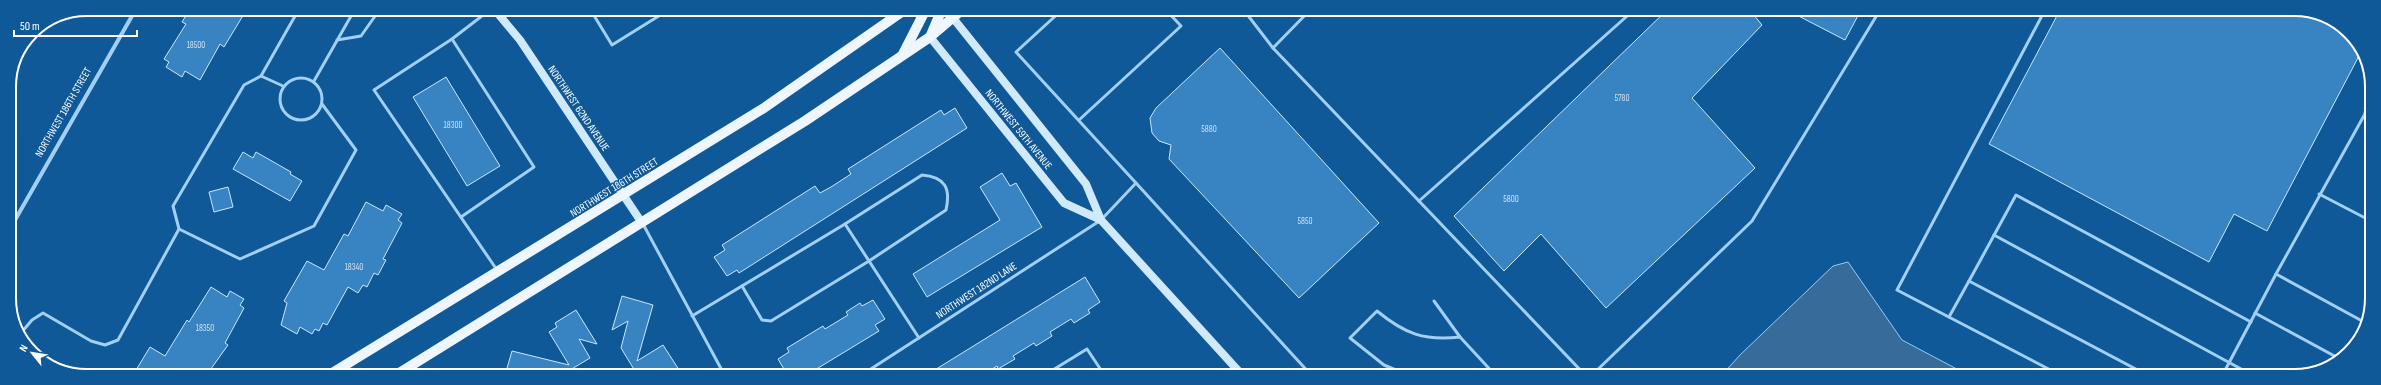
<svg xmlns="http://www.w3.org/2000/svg" width="2381" height="385" font-family="'Sofia Sans Condensed',sans-serif">
	<style>
		.water { fill: #376c9a; stroke: #92ccf8 }
		.building { fill: #3883c1; stroke: #c9e7fe }
		.lines { fill: none; stroke-linecap: round; stroke-linejoin: round }
		.lane { stroke: #a1cff5; stroke-width: 3 }
		.street { stroke: #a1cff5; stroke-width: 4 }
		.secondary { stroke: #d1e9fd; stroke-width: 8 }
		.primary { stroke: #eef7ff; stroke-width: 10 }
		.labels { text-anchor: middle; stroke-width: 3; stroke-linejoin: round; paint-order: stroke }
		.number-label { font-size: 9px; fill: #cde0f0 }
		.street-label { font-size: 11px; fill: #fff; stroke: #0f5999 }
		.rim { fill: none; stroke: #fff; stroke-width: 2 }
	</style>
	<rect width="100%" height="100%" fill="#0f5999"/>
	<!-- water -->
	<path class="water" d="M1848,262L1902,340L1970,376H1721L1740,355L1833,266Z"/>
	<!-- building -->
	<g class="building">
		<path d="M190,9H247L224,47L220,44L200,80L185,71L182,77L166,67L169,62L164,59L186,24L182,22Z"/>
		<path d="M1668,9H1749L1762,25L1692,98L1755,168L1606,308L1541,234L1504,271L1454,216Z"/>
		<path d="M1785,9L1861,10L1845,40Z"/>
		<path d="M2060,10H2304L2346,28L2360,54L2267,231L2234,214L2209,262L1989,144Z"/>
		<path d="M1220,48L1379,223L1299,298L1169,159L1171,145L1159,141L1152,133L1150,118L1156,108Z"/>
		<path d="M446,77L500,166L467,186L413,97Z"/>
		<path d="M955,108L967,128L739,273L737,270L727,276L714,257L725,250L722,245L815,186L820,193L831,187L851,174L848,169L941,110L944,115Z"/>
		<path d="M243,152L253,158L256,152L291,172L290,174L302,181L290,201L233,169Z"/>
		<path d="M1002,173L1010,186L1016,183L1042,227L927,297L913,274L1000,220L980,187Z"/>
		<path d="M228,187L233,207L214,212L209,192Z"/>
		<path d="M366,202L383,211L386,205L402,214L398,220L402,223L383,259L386,260L378,275L374,273L367,287L363,285L358,293L348,287L327,325L323,323L319,331L315,329L312,334L300,327L297,334L281,325L287,303L284,301L307,261L324,270L344,234L348,236Z"/>
		<path d="M1085,277L1100,302L1088,310L1090,313L1074,323L1071,319L1050,332L1052,336L1036,346L1034,343L1013,356L1015,359L998,369L997,366L981,376H925Z"/>
		<path d="M211,287L227,297L230,291L244,299L240,305L244,308L225,343L228,345L208,373L204,370L201,375H133L150,347L165,356L187,320L189,322Z"/>
		<path d="M622,296L653,305L637,361L663,345L683,376H638L621,348L628,321L612,330Z"/>
		<path d="M873,300L885,319L875,325L879,331L805,376L801,371L792,376H788L778,359L789,352L787,348L823,326L825,329L848,315L846,312L860,303L862,306Z"/>
		<path d="M576,310L597,344L579,339L590,358L560,376L505,375L512,351L569,365L549,332L557,327L555,323Z"/>
	</g>
	<g class="lines">
		<!-- lane -->
		<g class="lane">
			<path d="M491,9L452,39L374,90L497,270"/>
			<path d="M590,9L612,45L670,9"/>
			<path d="M1243,9L1273,48"/>
			<path d="M1311,9L1273,48L1586,376"/>
			<path d="M2045,10L1897,290L2062,376"/>
			<path d="M452,39L534,167L461,217"/>
			<path d="M337,40L361,36L380,9"/>
			<path d="M261,76L299,9"/>
			<circle cx="301" cy="99" r="21"/>
			<path d="M314,81L355,9"/>
			<path d="M2365,112L2371,115"/>
			<path d="M1079,120L1181,26L1165,9"/>
			<path d="M1136,183L1312,376"/>
			<path d="M2319,194L2371,221"/>
			<path d="M1419,201L1635,9"/>
			<path d="M643,224L725,376"/>
			<path d="M179,229L240,259L314,226L356,150L322,104"/>
			<path d="M1994,235L2254,376"/>
			<path d="M1969,281L2016,195L2251,322"/>
			<path d="M742,286L762,320L771,321L869,261L946,210C951,188 945,177 922,175L845,224"/>
			<path d="M1434,301L1460,337"/>
			<path d="M2255,313L2340,359"/>
			<path d="M692,316L845,224L919,338"/>
			<path d="M1949,317L1969,281L2149,376"/>
			<path d="M2364,322L2276,274L2371,103"/>
			<path d="M21,333L32,320L43,313L91,341L105,345L118,340L179,229L173,206L244,85L261,76L283,86"/>
			<path d="M2345,357L2371,307"/>
			<path d="M860,376L1101,220L1136,183L1016,52L1063,9"/>
			<path d="M1043,376L1087,349L1105,376"/>
			<path d="M1410,376L1384,365L1350,338L1377,311C1405,334 1424,341 1460,337L1496,376"/>
			<path d="M1591,376L1752,221L1880,10"/>
			<path d="M2222,376L2276,274"/>
		</g>
		<!-- street -->
		<path class="street" d="M11,227L136,9"/>
		<!-- secondary -->
		<g class="secondary">
			<path d="M494,9L520,40L642,223"/>
			<path d="M953,18L1086,184L1101,220L1243,376"/>
			<path d="M930,37L1064,203L1101,220"/>
		</g>
		<!-- primary -->
		<g class="primary">
			<path d="M931,35L942,9"/>
			<path d="M903,54L926,9"/>
			<path d="M329,375L764,108L906,9"/>
			<path d="M396,375L805,121L930,37L963,9"/>
		</g>
	</g>
	<g class="labels">
		<!-- number labels -->
		<g class="number-label">
			<text x="196" y="48">18500</text>
			<text x="1622" y="101">5780</text>
			<text x="453" y="128">18300</text>
			<text x="1209" y="132">5880</text>
			<text x="1511" y="202">5800</text>
			<text x="1305" y="224">5850</text>
			<text x="354" y="270">18340</text>
			<text x="205" y="331">18350</text>
		</g>
		<!-- street labels -->
		<g class="street-label">
			<text transform="translate(579 108) rotate(56)" y="4">NORTHWEST 62ND AVENUE</text>
			<text transform="translate(63 112) rotate(-60)" y="4">NORTHWEST 186TH STREET</text>
			<text transform="translate(1019 129) rotate(51)" y="4">NORTHWEST 59TH AVENUE</text>
			<text transform="translate(614 187) rotate(-32)" y="4">NORTHWEST 186TH STREET</text>
			<text transform="translate(976 290) rotate(-33)" y="4">NORTHWEST 182ND LANE</text>
		</g>
	</g>
	<!-- crop -->
	<path d="M0 0H2381V385H0ZM87 16H2294A71 71 0 0 1 2365 87V298A71 71 0 0 1 2294 369H87A71 71 0 0 1 16 298V87A71 71 0 0 1 87 16Z" fill="#0f5999" fill-rule="evenodd"/>
	<path class="rim" d="M87 16H2294A71 71 0 0 1 2365 87V298A71 71 0 0 1 2294 369H87A71 71 0 0 1 16 298V87A71 71 0 0 1 87 16Z"/>
	<!-- north arrow -->
	<g transform="translate(32 353) rotate(300)" stroke="#0f5999" stroke-width="3" paint-order="stroke">
	<path d="M0-3L7 15L0 10L-7 15Z" fill="#ffffff"/>
	<text y="-6" font-size="11" font-weight="bold" text-anchor="middle" fill="#ffffff">N</text>
	</g>
	<!-- scale -->
	<path d="M14 30v6h123v-6" fill="none" stroke="#ffffff" stroke-width="2"/>
	<text x="20" y="30" font-size="12" fill="#ffffff" stroke="#0f5999" stroke-width="3" paint-order="stroke">50 m</text>
</svg>
